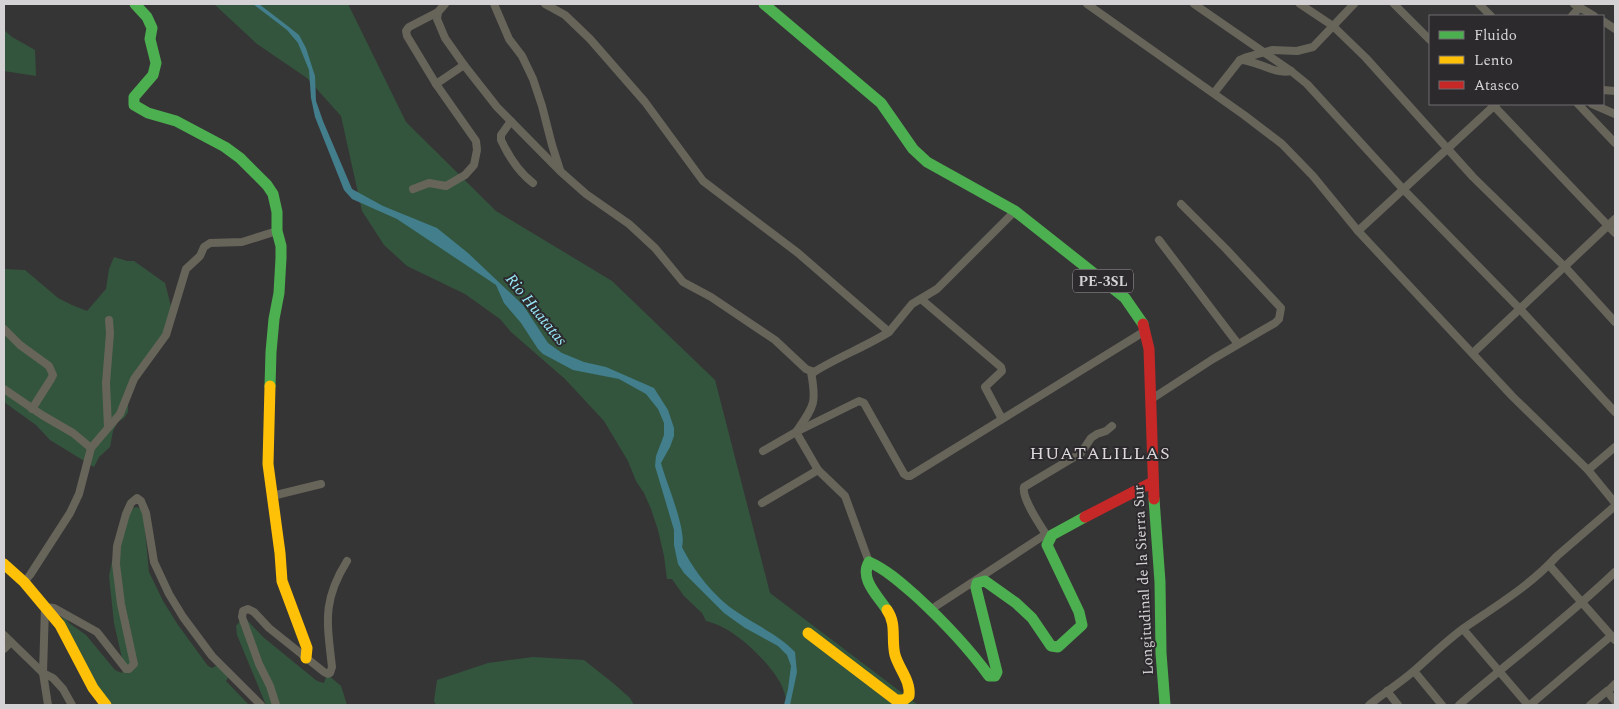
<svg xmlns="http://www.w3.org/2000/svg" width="1619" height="709" font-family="Spectral,serif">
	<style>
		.green { fill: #33553d }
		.water { fill: #427e8b }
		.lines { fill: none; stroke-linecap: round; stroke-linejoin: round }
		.street { stroke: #67655a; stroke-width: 8 }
		.fast { stroke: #4caf50; stroke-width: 11 }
		.slow { stroke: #ffc107; stroke-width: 11 }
		.jam { stroke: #c62828; stroke-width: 11 }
		.labels { text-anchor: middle; stroke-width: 4; stroke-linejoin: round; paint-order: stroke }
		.shield { fill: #2d2a2d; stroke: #a2a0a2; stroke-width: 1 }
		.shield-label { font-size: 14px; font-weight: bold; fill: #d4d2d4 }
		.street-label { font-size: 15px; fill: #d4d2d4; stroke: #2d2a2d }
		.water-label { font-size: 16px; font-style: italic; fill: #99e8f9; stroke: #2d2a2d }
		.quarter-label { font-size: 18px; letter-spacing: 1px; fill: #ddd9dc; stroke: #2d2a2d }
	</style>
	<rect width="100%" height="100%" fill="#363536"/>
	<!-- green -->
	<g class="green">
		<path d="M214,4H348L406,122L496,211L612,281L715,380L770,593L918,705H787C786,697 783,686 778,679C764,657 733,627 706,621L702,613L684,596L672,579H667L664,556L658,530L651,509L644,493L636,481L628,461L604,421L565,379L511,332L500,319L465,294L407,266L384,245L362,211L341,116L307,78L257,44Z"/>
		<path d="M4,30L12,37L35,50L36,76L4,71Z"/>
		<path d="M114,257L127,261H134L165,283L172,310L169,326L131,391L128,398V412L124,418L118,422L113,431L110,447L99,457L94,467L50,440L36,425L4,402V269L25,270L58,298L72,305L87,311L106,289L109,269Z"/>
		<path d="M136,507L143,509L149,572L163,601L178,625L208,666L212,668L220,664L229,676L226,681L249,705H112L99,689L64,626L61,612L69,623L86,635L115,670L122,673L124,667L114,623L109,576L119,528L132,509Z"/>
		<path d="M246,619L263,637L317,681L324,683L327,674L341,686L347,705H266L237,635L236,626L241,620Z"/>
		<path d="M533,657L584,660L613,683L630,698L634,705H436L434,701L437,680L488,663Z"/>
	</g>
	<!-- water -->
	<path class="water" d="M253,4H259L289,27L299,35L306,48L315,76L316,101L323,121L352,189L383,206L437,228L468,253L523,305L548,343L562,353L584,362L606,367L654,388L668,410L674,428V436L670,447L661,463C666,482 687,530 682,547C694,571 714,597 737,612C756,625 779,635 795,652L797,672L790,705H784L788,689L791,666L787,655L778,646L745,628L724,613L684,573L678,564L674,545V530L655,466L656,456L664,435V423L658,409L646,394L619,379L573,370L543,354L538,349L521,323L504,303L496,285L397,219L352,199L344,190L315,117L311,98L309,70L298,43L287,30Z"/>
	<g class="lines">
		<!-- street -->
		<g class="street">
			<path d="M445,4L438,12L437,19L445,38L464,65L497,107L560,171L586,194L629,224L655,248L683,282L711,297L775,340L806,369L814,372C838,357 865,347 889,332"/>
			<path d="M494,4L509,39L522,56L533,79L542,106L552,145L560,170"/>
			<path d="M545,4L565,15L590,39L645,102L703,181L798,253L889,332L912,304L937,289L1015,211"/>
			<path d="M1087,4L1244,115L1282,144L1313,176L1358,231L1513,397L1588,470L1615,503"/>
			<path d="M1194,4L1291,71L1307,84L1403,189L1520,309L1615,412"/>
			<path d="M1300,4L1333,26L1366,58L1473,177L1565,267L1615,322"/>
			<path d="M1394,4L1430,40"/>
			<path d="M1479,4L1491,16"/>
			<path d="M1574,4L1594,16"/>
			<path d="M1572,16L1580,7"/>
			<path d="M1603,21L1615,29"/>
			<path d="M1240,60L1247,57L1272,50L1297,51L1313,47L1354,4"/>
			<path d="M436,84L464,65"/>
			<path d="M1603,90L1615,91"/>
			<path d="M1214,93L1240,60C1257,60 1274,75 1291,71"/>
			<path d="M1492,104L1615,233"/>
			<path d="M1578,104L1615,143"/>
			<path d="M1592,104L1615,114"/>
			<path d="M511,121L501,135V140C509,157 518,172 533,183"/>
			<path d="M413,189L429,183L446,186L465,175L474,165L477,150L476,141L436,84L407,36L406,31L409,27L438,12"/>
			<path d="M1358,231L1496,104"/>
			<path d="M1159,240L1238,344"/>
			<path d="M921,299L1001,367L1002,371L985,387L1002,419"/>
			<path d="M4,329L20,345L49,366L53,375L51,379L32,409"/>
			<path d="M1473,353L1615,219"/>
			<path d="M811,372C817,404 814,406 796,432L818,470L845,496L869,562"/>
			<path d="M4,389L42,415L73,433L91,448"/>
			<path d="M1150,400L1213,359L1275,323L1279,319L1281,308L1226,249L1181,204"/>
			<path d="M108,427L106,383L110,333L109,320"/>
			<path d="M763,451L796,432L859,401L864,403L904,474L907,476H910L1145,331"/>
			<path d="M1588,470L1615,447"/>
			<path d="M272,496L321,484"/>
			<path d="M762,503L818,470"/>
			<path d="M1049,539C1042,528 1021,498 1024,487L1081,453L1091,438L1097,434L1106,431L1112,426"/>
			<path d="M1549,565L1615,640"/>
			<path d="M24,582L30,575L70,513L79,494L91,448L120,414L134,379L166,335L186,269L200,256L204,247L210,243L242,242L277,231"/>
			<path d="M930,610L1046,534"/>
			<path d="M1463,629L1528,705"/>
			<path d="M4,635L43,673L53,678L63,689L72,705"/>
			<path d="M4,649L11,642"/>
			<path d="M1414,671L1442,705"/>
			<path d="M1387,691L1398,705"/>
			<path d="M1608,691L1615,684"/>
			<path d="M48,705L43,673L45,607L54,608L97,632L126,669H129L134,664L121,604L116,564L117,546L126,514L131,503L137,498L141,501L146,513L154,562L169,594L183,617L212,656L261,705"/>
			<path d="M276,705L270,686L259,664L242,617L243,611L248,609L254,612L269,628L324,672L328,674L330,673L332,667C327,622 322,601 347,561"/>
			<path d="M1369,705C1384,693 1400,683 1415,670C1431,656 1446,641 1464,628C1496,606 1531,585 1557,556L1615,506"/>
			<path d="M1459,705C1511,660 1566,619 1615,572"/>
			<path d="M1530,705L1611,636"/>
			<path d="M1590,705L1607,691L1615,701"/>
		</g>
		<!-- fast -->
		<g class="fast">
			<path d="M135,4L147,17L152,28L150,39L156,63L153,75L134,97V105L148,113L176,121L225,147L240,158L267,185L273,194L277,212V231L281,246V258L279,293L274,319L271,352L270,386"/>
			<path d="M764,4L881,103L913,149L927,162L1015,211L1125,298L1143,324"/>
			<path d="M1154,499L1160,582L1161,653L1165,705"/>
			<path d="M887,610C878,596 859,579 869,562C887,570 901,583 916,596C942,620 968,647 989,676H995L997,672L976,588L977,583L985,581L1016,603L1032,618L1051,646L1058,647L1082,625L1079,612L1047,545L1052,535L1085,517"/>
		</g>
		<!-- slow -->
		<g class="slow">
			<path d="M270,386L268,464L280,553L282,581L307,648L306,658"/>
			<path d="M4,564L24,582L60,625L93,688L106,705"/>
			<path d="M808,633L896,700H904L909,696C911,681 899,669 895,655C891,639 897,624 887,610"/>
		</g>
		<!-- jam -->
		<g class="jam">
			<path d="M1143,324L1149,349L1154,499"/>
			<path d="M1085,517L1153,482"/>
		</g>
	</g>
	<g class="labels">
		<!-- shield labels -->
		<rect class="shield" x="1073" y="269.5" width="60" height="23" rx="4"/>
		<g class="shield-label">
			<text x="1103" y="286">PE-3SL</text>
		</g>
		<!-- street labels -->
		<g class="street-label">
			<text transform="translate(1143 580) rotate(-93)" y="5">Longitudinal de la Sierra Sur</text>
		</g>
		<!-- water labels -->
		<g class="water-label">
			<text transform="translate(537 309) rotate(51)" y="6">Rio Huatatas</text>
		</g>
		<!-- quarter labels -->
		<g class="quarter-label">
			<text x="1100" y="459">HUATALILLAS</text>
		</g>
	</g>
	<!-- border -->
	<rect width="1619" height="709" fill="none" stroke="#d4d2d4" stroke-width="10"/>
	<!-- legend -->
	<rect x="1429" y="15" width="175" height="90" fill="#2d2a2d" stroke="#706d70"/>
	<rect x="1439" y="31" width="25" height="8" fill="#4caf50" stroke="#706d70"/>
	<text x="1474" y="40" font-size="15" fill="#d4d2d4">Fluido</text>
	<rect x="1439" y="56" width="25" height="8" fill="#ffc107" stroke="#706d70"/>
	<text x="1474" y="65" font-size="15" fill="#d4d2d4">Lento</text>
	<rect x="1439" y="81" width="25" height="8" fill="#c62828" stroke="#706d70"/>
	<text x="1474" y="90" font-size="15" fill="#d4d2d4">Atasco</text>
</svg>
